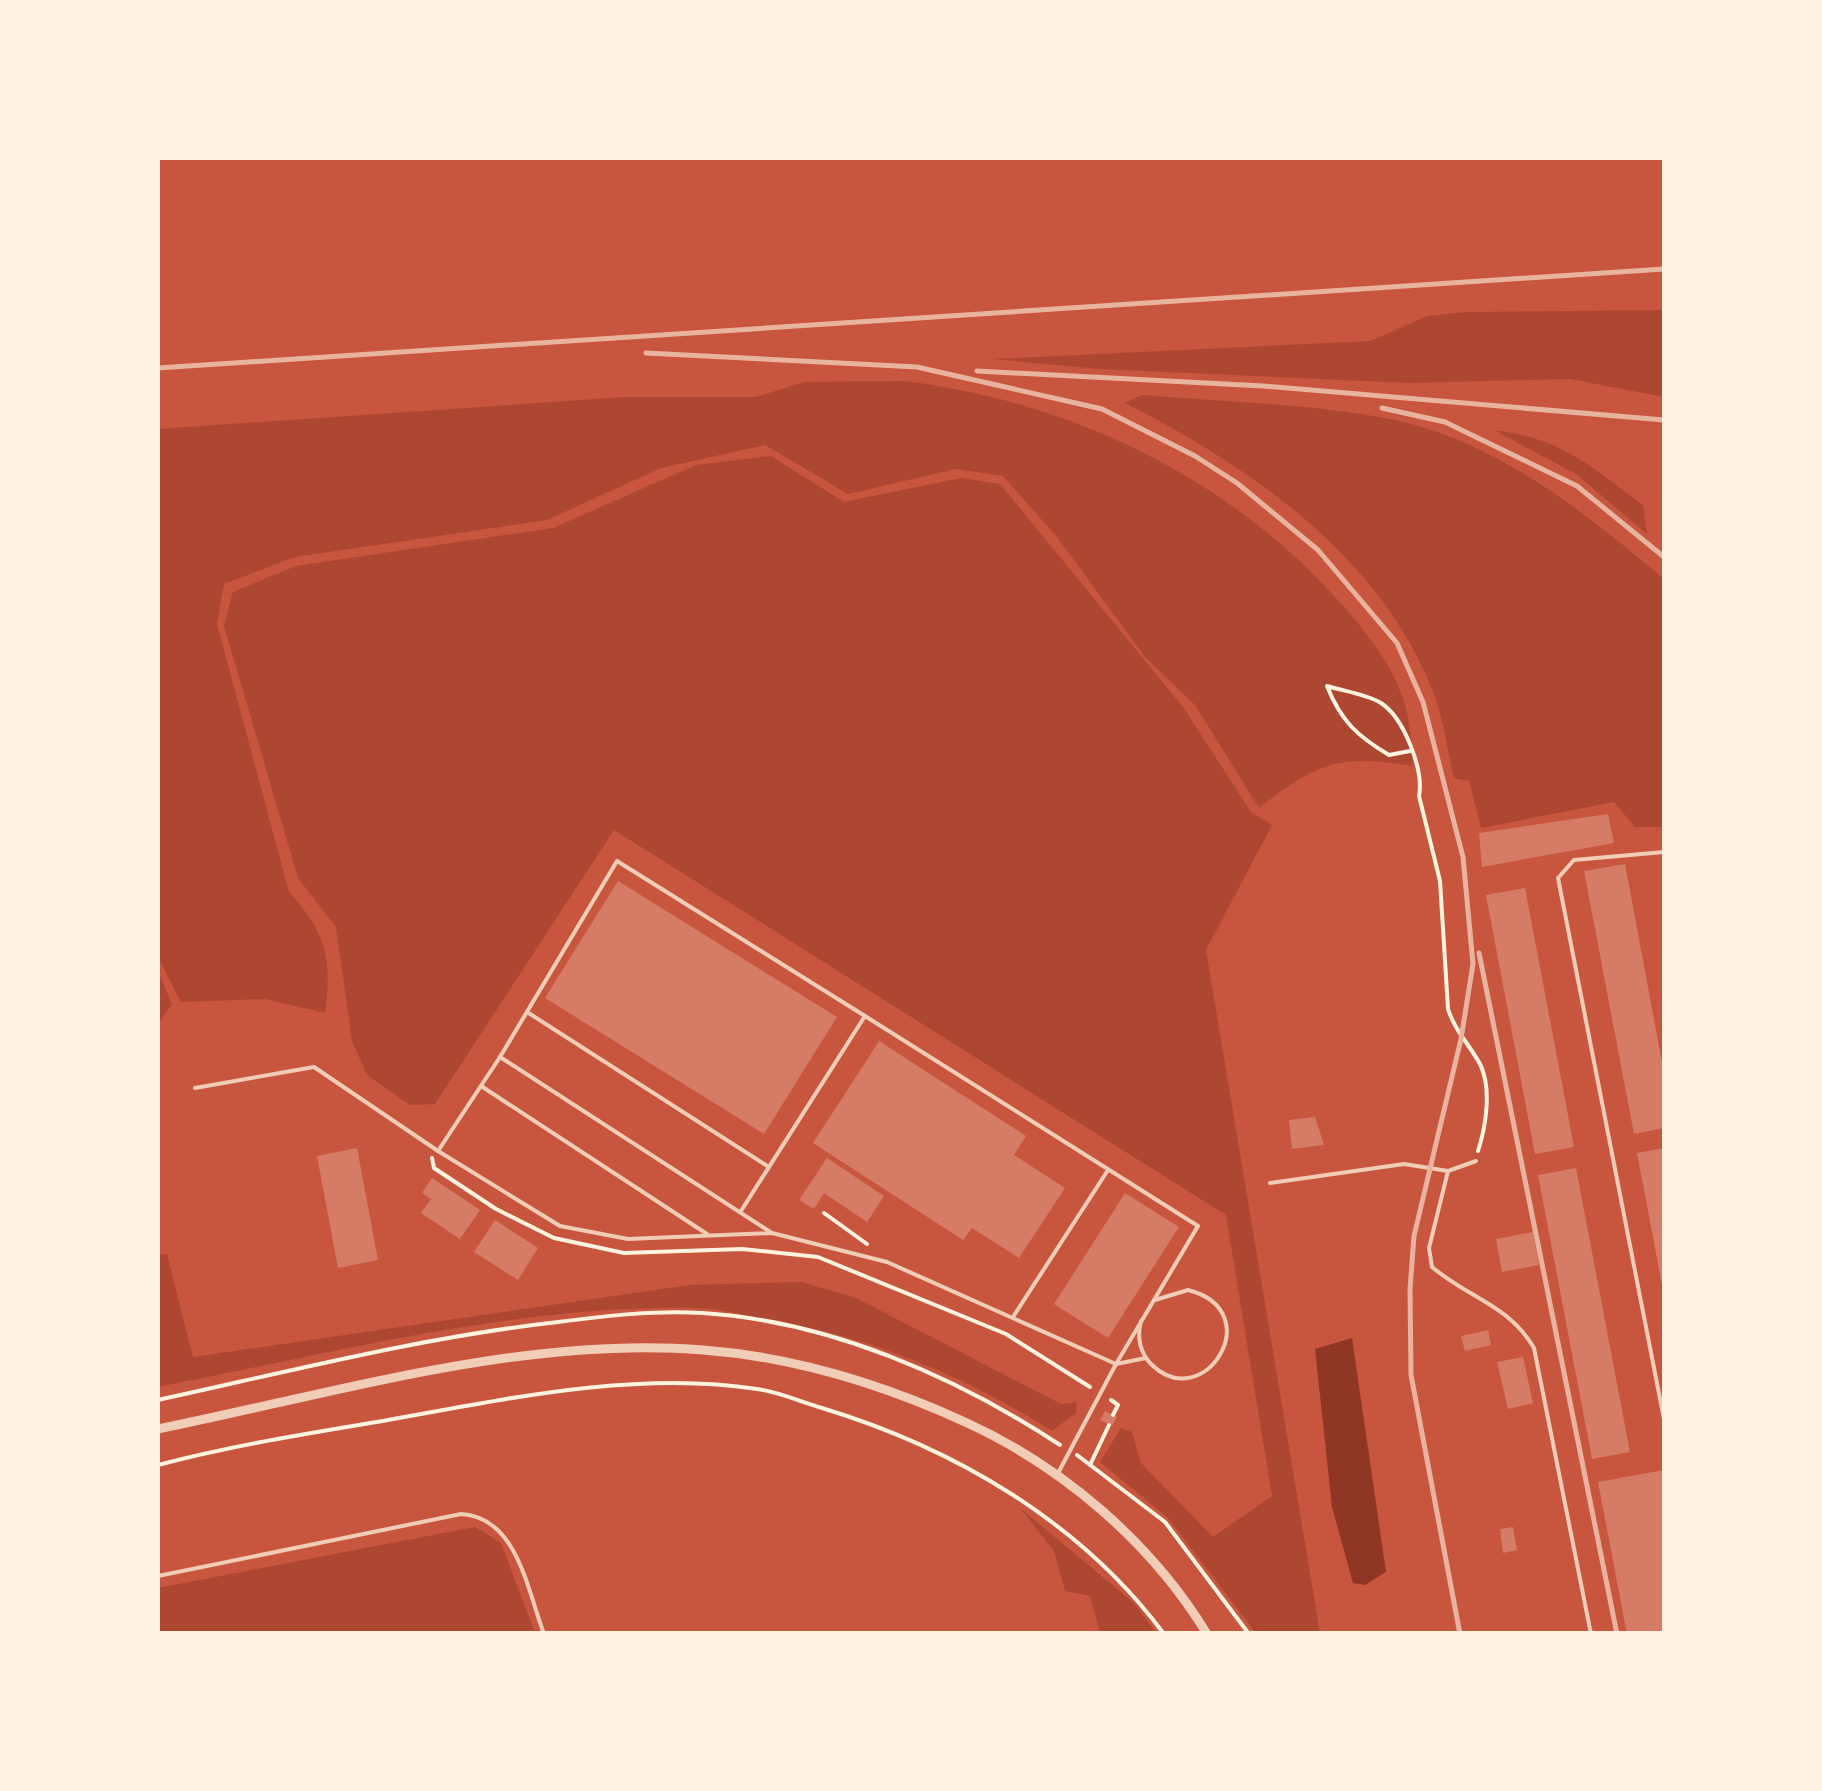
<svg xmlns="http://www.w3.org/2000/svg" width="1822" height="1791" font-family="'Fira Sans',sans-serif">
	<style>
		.green { fill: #ae4732 }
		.water { fill: #8f3625 }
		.building { fill: #d67c66 }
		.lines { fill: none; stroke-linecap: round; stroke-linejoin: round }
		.path { stroke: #fff3e0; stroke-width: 4 }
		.service { stroke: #f1ccb7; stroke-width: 4 }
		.tertiary { stroke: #f1ccb7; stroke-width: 9 }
		.rail { stroke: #e9b49f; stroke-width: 5 }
	</style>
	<rect width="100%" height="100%" fill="#c8553d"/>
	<!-- green -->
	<g class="green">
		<path d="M1664,310V397L1570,379L1408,383L1099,369L993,359L1371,341L1427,316L1466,312Z"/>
		<path d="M903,381C1066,400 1225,475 1336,598C1364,629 1393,664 1405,705C1411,724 1411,747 1413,766C1339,754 1318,762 1259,808L1195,705L1145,657L1057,537L1003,476L956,469L848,494L765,445L661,468L547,520L295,557L224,584L217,624L289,892C327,934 332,958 325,1013L266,999L181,1002L158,957V429L626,397H756L804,382Z"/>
		<path d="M1142,395C1222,402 1305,403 1384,418C1492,437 1583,511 1664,579V827H1635L1614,802L1481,828L1469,781L1454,778C1447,749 1443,716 1432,689C1378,554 1250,467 1125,403Z"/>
		<path d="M1494,430C1564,439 1588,465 1643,505L1647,534L1576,474Z"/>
		<path d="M771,456L844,502L961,478L1000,484L1183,707L1251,812L1272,825L1206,950L1320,1633H1256L1168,1518L1100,1462L1121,1428L1132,1432L1141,1463L1213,1537L1272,1496L1226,1215L614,830L435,1104L410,1105L367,1075L352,1041L336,927L298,878L224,626L233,592L296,566L553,528L696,465Z"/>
		<path d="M158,972L172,1004L158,1024Z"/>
		<path d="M158,1254H167L193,1357L690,1285L802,1282L856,1298L1061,1404L1077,1402L1076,1413L1052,1431C963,1375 869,1336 765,1319C743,1315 720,1309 697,1308C517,1304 334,1353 158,1387Z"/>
		<path d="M1020,1508L1134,1603L1156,1633H1100L1090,1596L1065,1591L1054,1551Z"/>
		<path d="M475,1527L501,1543L535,1633H158V1588Z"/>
	</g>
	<!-- water -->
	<path class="water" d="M1352,1338L1386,1572L1365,1585L1353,1583L1332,1507L1315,1349Z"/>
	<!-- building -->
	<g class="building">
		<path d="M1608,814L1614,843L1482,867L1479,833Z"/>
		<path d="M1625,864L1664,1073V1128L1634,1134L1584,871Z"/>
		<path d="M618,881L837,1017L764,1134L545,998Z"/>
		<path d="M1525,888L1574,1147L1535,1154L1486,895Z"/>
		<path d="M879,1041L1026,1136L1014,1155L1065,1188L1019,1258L972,1228L963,1240L813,1143Z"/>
		<path d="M1315,1117L1324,1145L1292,1149L1289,1120Z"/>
		<path d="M357,1148L378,1260L338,1268L317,1156Z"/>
		<path d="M1664,1148V1290H1663L1637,1153Z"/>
		<path d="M827,1158L884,1196L867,1222L824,1193L814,1209L799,1200Z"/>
		<path d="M1576,1168L1630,1452L1592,1459L1538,1175Z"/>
		<path d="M432,1178L480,1210L460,1239L421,1213L431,1199L422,1193Z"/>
		<path d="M1125,1193L1179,1227L1108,1338L1054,1304Z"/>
		<path d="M495,1220L538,1248L518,1280L474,1252Z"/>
		<path d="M1533,1232L1539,1265L1502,1272L1496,1239Z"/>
		<path d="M1488,1330L1491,1345L1465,1351L1461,1336Z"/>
		<path d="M1523,1357L1533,1403L1508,1409L1497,1362Z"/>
		<path d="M1105,1411L1117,1417L1112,1426L1100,1420Z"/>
		<path d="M1664,1470V1634H1627L1598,1482Z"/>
		<path d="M1513,1527L1517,1550L1503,1553L1500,1529Z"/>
	</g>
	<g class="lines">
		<!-- path -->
		<g class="path">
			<path d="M1410,751L1389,755C1357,736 1341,721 1327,686C1343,691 1366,694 1381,703C1404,718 1424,770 1419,796L1440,881L1448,1009C1455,1031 1469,1044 1480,1064C1492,1088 1486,1126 1478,1151"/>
			<path d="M432,1158L434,1168L496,1209L554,1238L624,1253L742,1249L818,1257L1006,1334L1090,1387"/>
			<path d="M824,1213L867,1244"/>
			<path d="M158,1400C291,1371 423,1337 558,1322C605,1316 655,1310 702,1313C829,1321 955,1376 1060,1445"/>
			<path d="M1111,1400L1118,1405L1113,1415"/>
			<path d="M1077,1455L1165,1522L1249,1634"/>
			<path d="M158,1465C233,1445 311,1433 388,1420C505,1399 638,1370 757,1389C779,1392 801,1402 822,1408C954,1448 1081,1522 1164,1634"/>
			<path d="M1090,1465L1109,1425"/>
		</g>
		<!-- service -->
		<g class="service">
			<path d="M1664,852L1574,860L1558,878L1664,1419"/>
			<path d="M527,1012L769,1167"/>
			<path d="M500,1057L617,861L865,1016"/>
			<path d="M481,1086L707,1234"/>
			<path d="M195,1088L314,1067L438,1151"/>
			<path d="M1448,1171L1476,1161"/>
			<path d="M1270,1183L1404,1164L1448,1171L1429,1248L1432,1267C1470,1299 1509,1305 1534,1348L1591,1634"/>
			<path d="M741,1211L865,1016L1198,1226L1116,1364"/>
			<path d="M772,1233L500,1057L438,1151L560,1226L628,1239L772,1233L887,1262L1116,1364L1057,1475"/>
			<path d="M1013,1317L1108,1170"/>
			<path d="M1141,1321C1137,1337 1140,1353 1152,1365C1204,1415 1270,1311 1188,1290L1155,1300"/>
			<path d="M1116,1364L1146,1358"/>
			<path d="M158,1576L461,1514C517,1517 527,1589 544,1634"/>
		</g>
		<!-- tertiary -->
		<path class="tertiary" d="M158,1429C331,1394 526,1335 703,1350C795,1357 882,1384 965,1422C1062,1466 1151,1542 1207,1634"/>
		<!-- rail -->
		<g class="rail">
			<path d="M646,353L917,367L1102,409L1195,456L1237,483L1318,550L1397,643L1423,702L1463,857L1473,964L1461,1039L1414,1236L1410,1289L1411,1375L1460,1634"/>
			<path d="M158,368L1664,269"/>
			<path d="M977,371L1263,386L1664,420"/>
			<path d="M1382,408L1445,422L1577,486L1664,557"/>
			<path d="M1479,953L1617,1634"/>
		</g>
	</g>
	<!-- border -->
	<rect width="1822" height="1791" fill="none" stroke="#fff3e0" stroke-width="320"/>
</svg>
